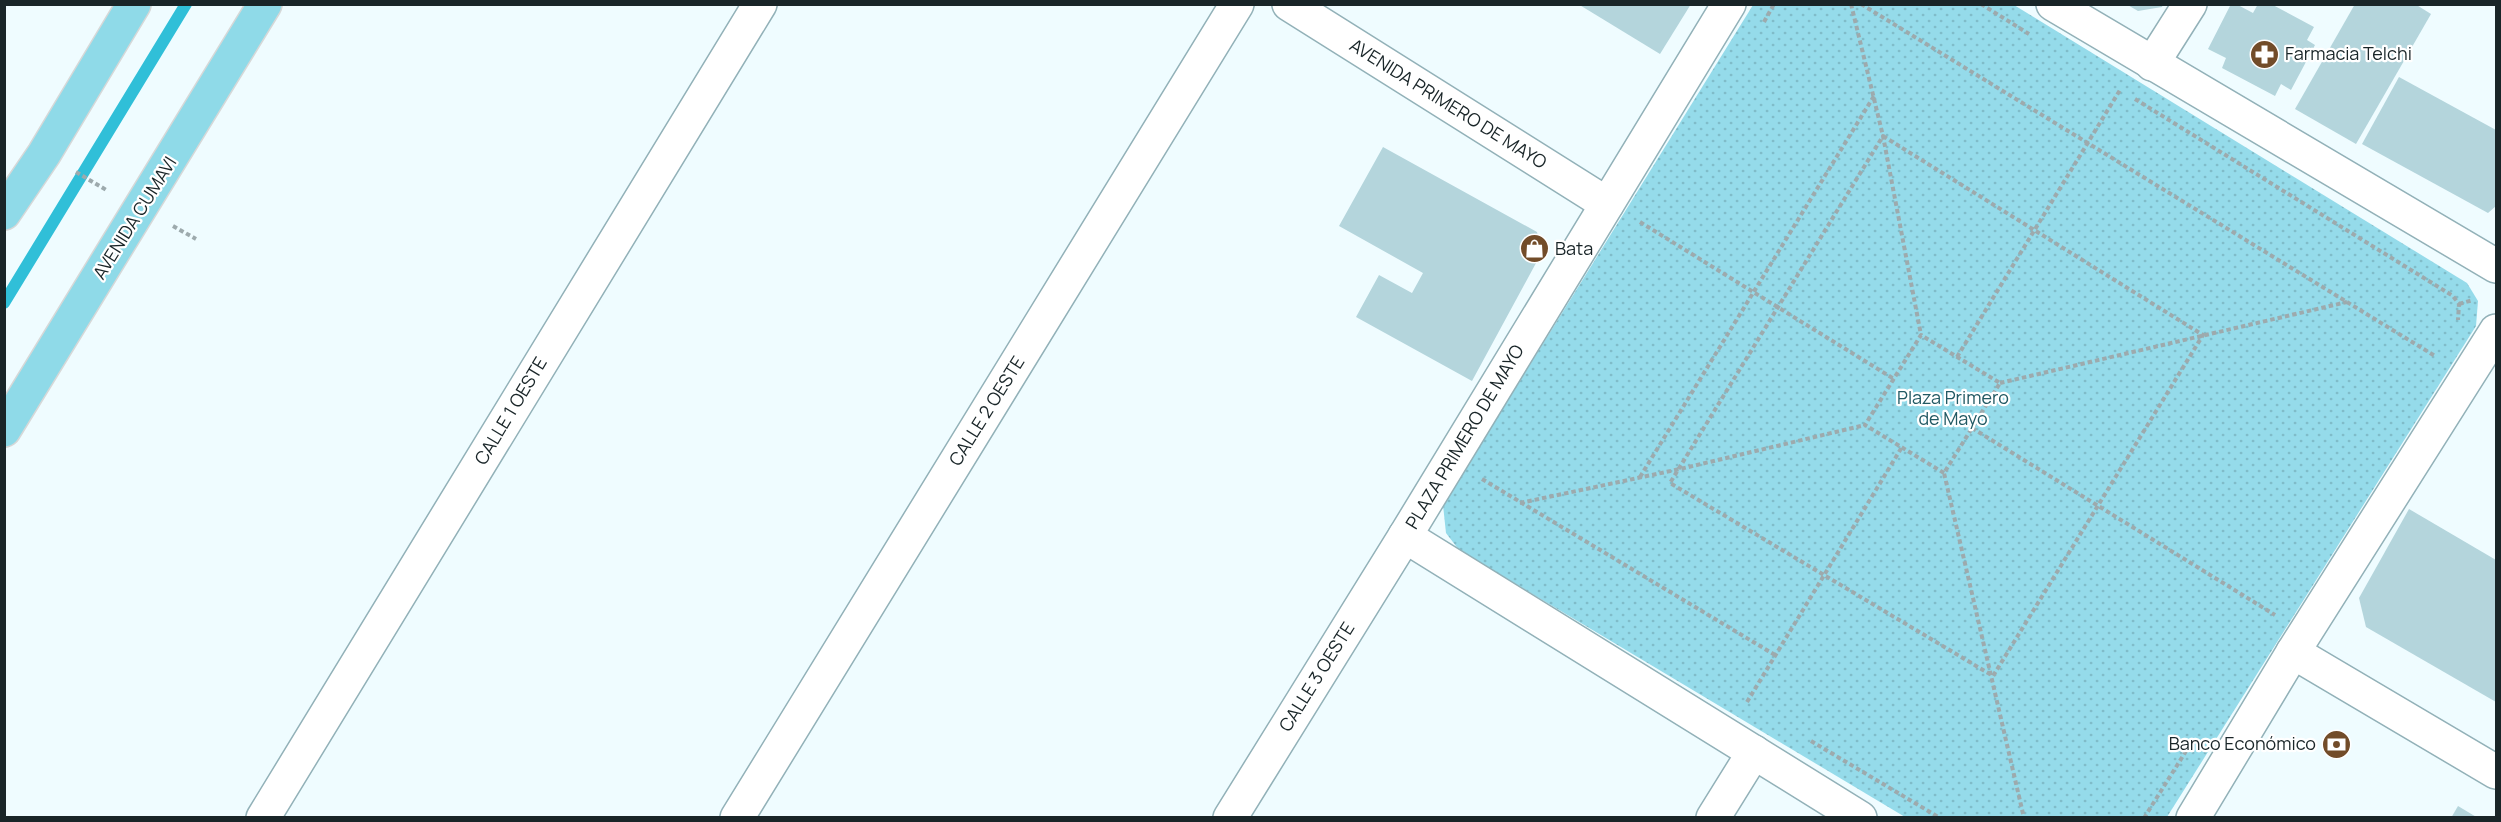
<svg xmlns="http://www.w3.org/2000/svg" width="2501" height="822" font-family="Manrope,sans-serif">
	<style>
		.grass { fill: url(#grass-dots) }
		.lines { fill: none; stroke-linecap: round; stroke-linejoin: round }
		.stream { stroke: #30bfd8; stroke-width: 12 }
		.building { fill: #b4d5dc }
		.minor-casing { stroke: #92b1b8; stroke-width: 36 }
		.major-casing { stroke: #d6d8d8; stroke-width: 36 }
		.path { stroke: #9daaad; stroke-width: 4; stroke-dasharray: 4.5 3; stroke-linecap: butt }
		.minor { stroke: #fff; stroke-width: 33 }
		.major { stroke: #8fdae8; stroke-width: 33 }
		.labels { text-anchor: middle; stroke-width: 4.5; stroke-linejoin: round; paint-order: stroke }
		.poi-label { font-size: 18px; fill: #192528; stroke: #fff; text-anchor: start }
		.street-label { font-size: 18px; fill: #192528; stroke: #fff }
		.park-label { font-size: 18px; fill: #215963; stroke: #fff }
	</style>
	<defs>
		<pattern id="grass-dots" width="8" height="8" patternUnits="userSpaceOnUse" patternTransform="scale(1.5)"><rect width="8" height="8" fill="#95dbea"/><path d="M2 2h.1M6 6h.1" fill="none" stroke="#80bcc9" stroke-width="1.8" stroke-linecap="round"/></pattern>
	</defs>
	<rect width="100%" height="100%" fill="#effcff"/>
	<!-- grass -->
	<path class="grass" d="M1753,5H2014L2467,283L2478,301L2476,326L2167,817H1905L1459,550L1446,533L1443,505Z"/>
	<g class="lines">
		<!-- stream -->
		<path class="stream" d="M4,303L186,4"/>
	</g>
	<!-- building -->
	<g class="building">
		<path d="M1578,4H1691L1660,54Z"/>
		<path d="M2126,4H2163L2162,7L2138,11Z"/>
		<path d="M2231,4H2236L2253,13L2258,4H2271L2314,27L2307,40L2315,45L2291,90L2281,84L2275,96L2222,68L2226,58L2208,49Z"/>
		<path d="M2355,4H2415L2431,14L2356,144L2295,109Z"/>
		<path d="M2399,77L2496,130V206L2488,213L2362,144Z"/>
		<path d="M1383,147L1537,232L1542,252L1472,381L1356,317L1379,275L1412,293L1423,273L1339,226Z"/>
		<path d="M2409,509L2496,560V702L2366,627L2359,598Z"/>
		<path d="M2458,806L2478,818H2451Z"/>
	</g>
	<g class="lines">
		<defs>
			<g id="minor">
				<path d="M1289,4L1607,204"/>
				<path d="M2053,4L2496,266"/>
				<path d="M2152,64L2190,4"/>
				<path d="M1405,536L1860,818"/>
				<path d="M2293,652L2496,772"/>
				<path d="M263,818L760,4"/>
				<path d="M737,818L1237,4"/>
				<path d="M1230,818L1405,536L1729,4"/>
				<path d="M1713,818L1754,752"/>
				<path d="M2193,818L2293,652L2496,331"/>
			</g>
			<g id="major">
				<path d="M4,213L44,154L134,4"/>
				<path d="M4,430L265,4"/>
			</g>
		</defs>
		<!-- minor casing -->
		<use href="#minor" class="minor-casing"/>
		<!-- major casing -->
		<use href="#major" class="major-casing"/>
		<!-- path -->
		<g class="path">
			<path d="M1851,4L1883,136L1921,335"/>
			<path d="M1861,4L2435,356"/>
			<path d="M1981,4L2029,34"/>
			<path d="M1764,22L1774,4"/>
			<path d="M2135,99L2453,296L2459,304L2458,320"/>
			<path d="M1883,136L2203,335L1993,676L1670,483Z"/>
			<path d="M76,172L108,191"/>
			<path d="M1640,222L1894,379"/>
			<path d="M173,226L196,239"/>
			<path d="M2459,304L2473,300"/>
			<path d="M1957,357L2120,90"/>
			<path d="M2000,383L2347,302"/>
			<path d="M1972,428L2275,615"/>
			<path d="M1944,473L1865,425L1921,335L2000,383L1944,473L2024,818"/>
			<path d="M1640,477L1874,96"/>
			<path d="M1482,479L1775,655"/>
			<path d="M1520,503L1680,469L1865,425"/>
			<path d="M1747,702L1902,447"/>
			<path d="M1811,741L1940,818"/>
			<path d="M2144,818L2193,740"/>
		</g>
		<!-- minor -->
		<use href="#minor" class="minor"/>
		<!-- major -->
		<use href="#major" class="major"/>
	</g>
	<!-- icons -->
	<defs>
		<symbol id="pharmacy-disc" viewBox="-11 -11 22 22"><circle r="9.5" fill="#724c29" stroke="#fff"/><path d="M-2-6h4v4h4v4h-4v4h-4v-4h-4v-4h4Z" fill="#fff"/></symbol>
		<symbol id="shop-disc" viewBox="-11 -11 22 22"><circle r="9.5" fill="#724c29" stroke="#fff"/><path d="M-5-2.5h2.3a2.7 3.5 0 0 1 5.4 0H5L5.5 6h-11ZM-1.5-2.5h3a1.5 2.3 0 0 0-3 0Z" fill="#fff"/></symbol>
		<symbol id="bank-disc" viewBox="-11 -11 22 22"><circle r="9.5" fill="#724c29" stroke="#fff"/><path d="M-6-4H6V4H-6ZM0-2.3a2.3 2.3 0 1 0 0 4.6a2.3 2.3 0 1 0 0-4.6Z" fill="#fff"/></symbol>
	</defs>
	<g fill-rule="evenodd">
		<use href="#pharmacy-disc" x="2248" y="38" width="33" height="33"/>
		<use href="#shop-disc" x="1518" y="232" width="33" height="33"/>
		<use href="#bank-disc" x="2320" y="728" width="33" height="33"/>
	</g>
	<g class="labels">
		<!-- poi labels -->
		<g class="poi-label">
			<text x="2285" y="60">Farmacia Telchi</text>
			<text x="1555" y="255">Bata</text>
			<text x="2316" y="750" text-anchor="end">Banco Económico</text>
		</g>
		<!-- street labels -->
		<g class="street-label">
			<text transform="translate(1448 104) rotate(32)" y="6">AVENIDA PRIMERO DE MAYO</text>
			<text transform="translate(135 218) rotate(-58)" y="6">AVENIDA CUMAVI</text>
			<text transform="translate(511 411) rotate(-59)" y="6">CALLE 1 OESTE</text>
			<text transform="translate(987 411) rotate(-58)" y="6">CALLE 2 OESTE</text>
			<text transform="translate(1465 437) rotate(-59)" y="6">PLAZA PRIMERO DE MAYO</text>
			<text transform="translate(1317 677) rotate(-58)" y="6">CALLE 3 OESTE</text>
		</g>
		<!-- park labels -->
		<g class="park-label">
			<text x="1953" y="404">Plaza Primero<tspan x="1953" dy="21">de Mayo</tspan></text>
		</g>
	</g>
	<!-- border -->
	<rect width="2501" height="822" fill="none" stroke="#192528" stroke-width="12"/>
</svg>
